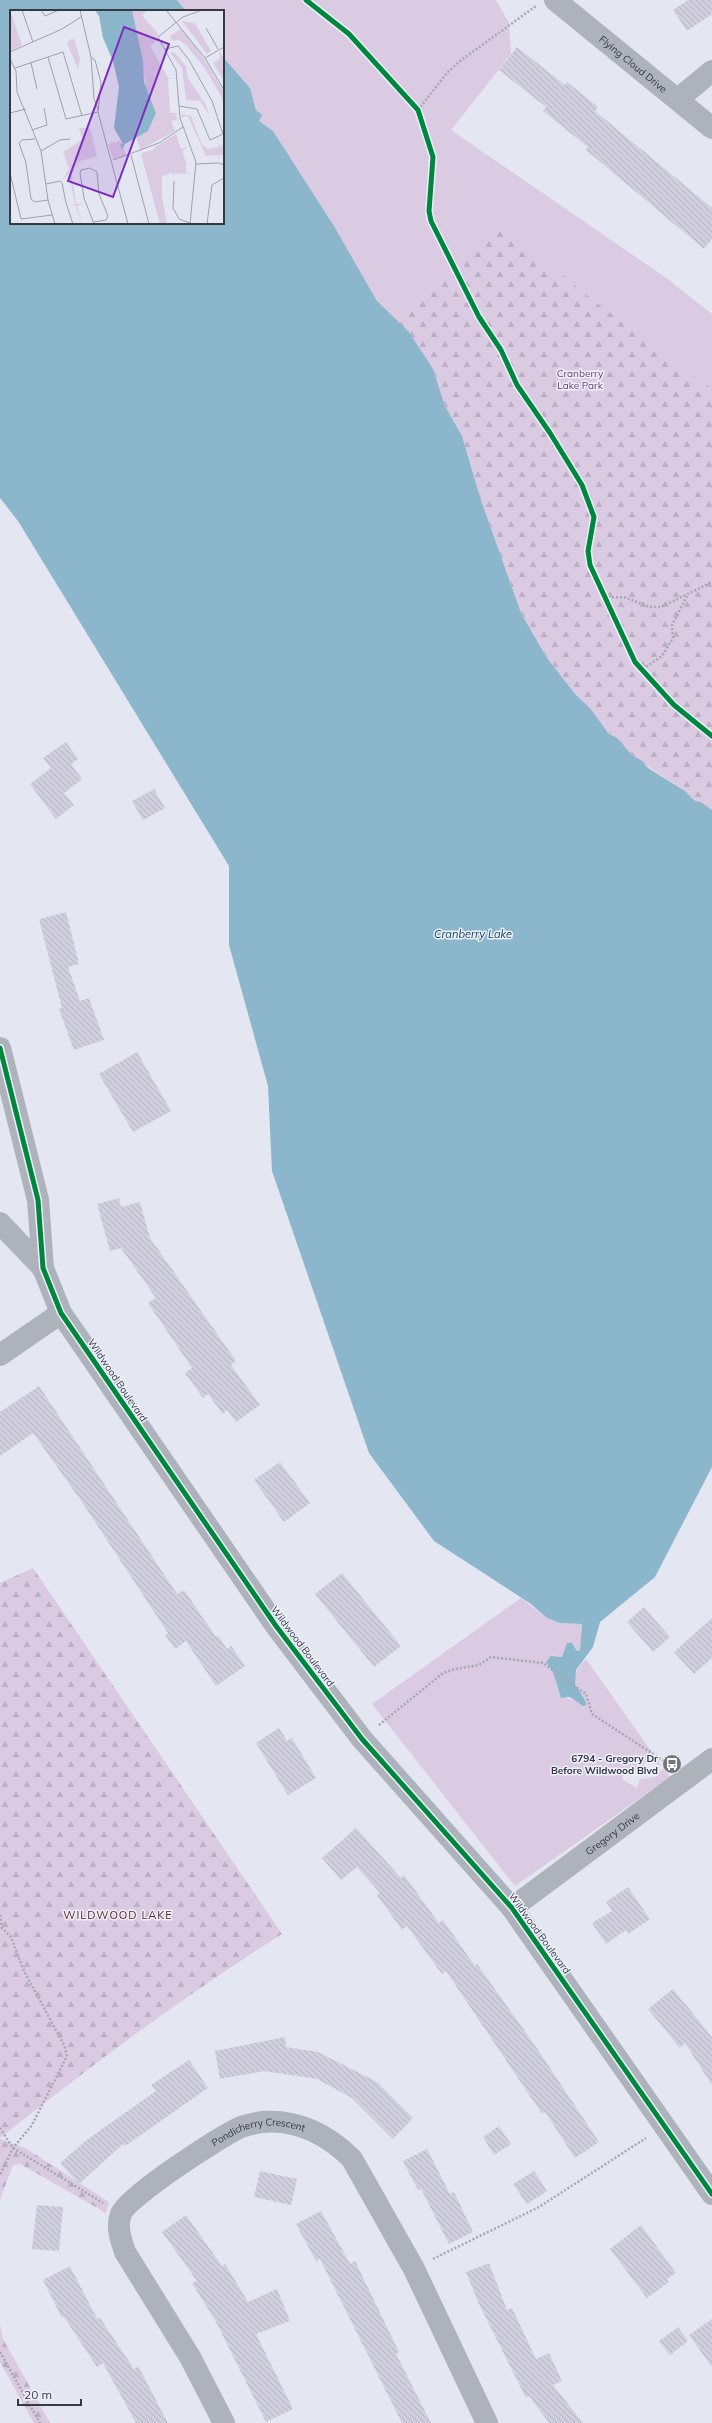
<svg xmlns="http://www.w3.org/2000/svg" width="712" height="2423" font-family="Mulish,sans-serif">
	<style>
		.green { fill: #dacbe3 }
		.forest { fill: url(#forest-firs) }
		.water { fill: #8cb6cc }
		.building { fill: url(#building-back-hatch) }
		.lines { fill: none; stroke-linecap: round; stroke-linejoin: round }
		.path { stroke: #a5a9af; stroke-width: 2.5; stroke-dasharray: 2 2; stroke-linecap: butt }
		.minor { stroke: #aeb3bb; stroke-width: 22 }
		.cycleway-casing { stroke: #eef1fd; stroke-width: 8 }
		.cycleway { stroke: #00873e; stroke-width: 5 }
		.labels { text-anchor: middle; stroke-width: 3; stroke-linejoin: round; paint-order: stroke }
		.street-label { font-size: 10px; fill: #373940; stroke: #eef1fd }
		.park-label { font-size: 10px; fill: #663970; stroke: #eef1fd }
		.poi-label { font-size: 10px; font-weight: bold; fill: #373940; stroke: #eef1fd; text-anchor: end }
		.water-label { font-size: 11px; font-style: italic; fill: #104256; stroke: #eef1fd }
		.neighbourhood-label { font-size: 11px; letter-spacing: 1px; fill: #642019; stroke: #eef1fd }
		.inset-road { fill: none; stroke: #9fa1aa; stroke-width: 1 }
		.view { fill: #7b2cbf; fill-opacity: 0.15; stroke: #7b2cbf; stroke-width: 2 }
		.inset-edge { fill: none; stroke: #373940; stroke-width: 2 }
	</style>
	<defs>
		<pattern id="forest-firs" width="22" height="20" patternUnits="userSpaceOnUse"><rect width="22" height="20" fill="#dacbe3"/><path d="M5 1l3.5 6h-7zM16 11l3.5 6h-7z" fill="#bcafc4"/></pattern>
		<pattern id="building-back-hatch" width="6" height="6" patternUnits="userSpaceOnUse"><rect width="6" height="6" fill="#d1cfdd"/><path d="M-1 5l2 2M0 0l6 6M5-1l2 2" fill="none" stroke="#b4b2bf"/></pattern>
	</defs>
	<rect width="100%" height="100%" fill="#e4e6f1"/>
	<!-- green -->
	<g class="green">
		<path d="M177,0H496L509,23L511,54L451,130L665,277L712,314V810L701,802L695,801L409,332L377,301L334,226L273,131L259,121V113L256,110L250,88L223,57V11H186Z"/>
		<path d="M521,1598L547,1618L560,1623L582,1624L580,1650L577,1651L575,1646L568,1643L562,1657L554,1655L548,1665L553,1672L561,1698C572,1697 576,1703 586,1702C573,1683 569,1677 586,1659L661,1765L645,1762L641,1769L627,1771L622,1776L623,1780L637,1788L640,1779L655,1777L664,1768L670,1777L515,1886L372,1704Z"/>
	</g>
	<!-- forest -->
	<g class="forest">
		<path d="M497,224L514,234L593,300L712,389V797L701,802L695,801L685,791L634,757L613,735L606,731L590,708L576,695L547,658L521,613L480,497L462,436L445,406L433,369L395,319L445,270Z"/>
		<path d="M33,1568L282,1934C182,1997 92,2065 0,2138V1583Z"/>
		<path d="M0,2139L27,2149L109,2202L106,2213L20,2164L13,2165L0,2200Z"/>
		<path d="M0,2324L3,2339L50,2423H34L0,2362Z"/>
	</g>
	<!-- water -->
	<path class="water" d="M0,0H177L186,11H11V223H223V57L250,88L256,110L262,115L259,121L273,131L334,226L377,301L409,332L433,369L445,406L462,436L480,497L521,613L547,658L576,695L590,708L608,733L617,738L632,755L642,761L648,768L685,791L695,801L701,802L712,810V1467L655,1577L600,1622L593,1647L576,1670L575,1684L586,1702V1705L583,1706L570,1697L561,1698L553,1672L546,1662L551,1656L562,1657L567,1643H572L577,1651L580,1650L582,1624L560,1623L547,1618L531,1604L434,1541L369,1453L272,1171L268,1086L229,945V866L18,521L0,498Z"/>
	<!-- building -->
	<g class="building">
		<path d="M688,0H712V14L687,31L673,10Z"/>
		<path d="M517,47L565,85L567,82L598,107L595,111L712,208V239L704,249L586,150L588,147L543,111L546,107L499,70Z"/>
		<path d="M66,742L78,759L71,764L82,779L64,793L74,805L56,819L30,784L51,768L43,758Z"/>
		<path d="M154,789L165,808L143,820L132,801Z"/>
		<path d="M66,912L79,964L68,967L80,1001L89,998L104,1040L74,1050L59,1009L62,1008L39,919Z"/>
		<path d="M137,1052L171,1111L133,1132L99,1074Z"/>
		<path d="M119,1198L121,1207L140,1202L150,1238L236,1361L231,1365L260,1405L236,1422L227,1410L223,1414L208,1394L203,1398L185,1373L192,1368L148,1303L156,1298L121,1248L110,1251L97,1204Z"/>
		<path d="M39,1386L177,1594L184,1590L216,1637L218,1636L227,1649L231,1646L245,1666L216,1686L186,1641L175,1649L165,1635L168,1633L82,1502L33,1433L0,1456V1412Z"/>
		<path d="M280,1462L310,1503L284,1522L254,1480Z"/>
		<path d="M342,1573L401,1646L374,1667L315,1594Z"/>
		<path d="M644,1607L670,1637L653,1652L627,1622Z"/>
		<path d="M712,1618V1658L694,1674L674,1652Z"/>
		<path d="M279,1728L287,1741L292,1738L316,1778L288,1795L256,1743Z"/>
		<path d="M356,1828L401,1878L404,1875L439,1923L443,1920L475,1966L477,1964L534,2044L599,2142L575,2158L545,2112L542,2114L446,1971L442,1974L407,1926L402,1930L377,1895L380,1893L357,1867L341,1880L322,1858Z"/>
		<path d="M628,1887L650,1919L628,1934L626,1930L606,1944L592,1923L612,1911L606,1902Z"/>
		<path d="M673,1989L712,2037V2085L685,2043L680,2048L648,2009Z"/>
		<path d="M285,2037L286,2047L318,2052L377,2082L413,2118L393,2139L352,2098L317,2079L264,2071L220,2079L215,2051Z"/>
		<path d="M189,2060L208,2088L125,2146L123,2144L79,2184L60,2163L88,2139L156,2091L151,2085Z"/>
		<path d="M499,2126L511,2144L494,2155L483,2137Z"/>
		<path d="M427,2149L450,2194L454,2192L473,2232L449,2244L421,2189L418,2190L403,2161Z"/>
		<path d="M260,2171L297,2179L291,2205L254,2197Z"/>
		<path d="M534,2171L547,2191L527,2204L513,2184Z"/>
		<path d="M37,2205L63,2207L59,2251L32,2249Z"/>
		<path d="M321,2211L350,2264L355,2261L399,2352L396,2354L431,2423H402L320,2259L316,2261L296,2224Z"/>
		<path d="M186,2215L222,2266L225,2264L248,2302L277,2289L290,2321L256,2334L293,2409L266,2422L215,2320L192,2283L197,2281L162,2232Z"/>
		<path d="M641,2225L676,2273L667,2279L669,2282L647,2298L610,2249Z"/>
		<path d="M489,2263L507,2310L512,2308L536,2359L549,2353L562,2381L553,2385L583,2423H549L529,2396L526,2398L479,2304L466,2272Z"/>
		<path d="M70,2266L97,2319L100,2318L134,2369L138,2366L168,2423H136L103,2363L97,2367L64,2317L62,2318L43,2280Z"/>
		<path d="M712,2319V2367L689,2335Z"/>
		<path d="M678,2327L688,2341L670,2355L659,2341Z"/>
	</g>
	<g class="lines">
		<!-- path -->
		<g class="path">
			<path d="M418,110L447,73L460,61L536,6"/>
			<path d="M604,598L624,597L650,607H661L712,582"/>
			<path d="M643,669L662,656L673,638L672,625L687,596"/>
			<path d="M379,1725L443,1673L455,1669L479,1665L491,1657L543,1663L586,1694L592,1714L670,1765"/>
			<path d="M0,1915L2,1928L11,1937L24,1971L64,2045L67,2056L32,2125L13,2148L0,2175"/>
			<path d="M0,2128L13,2148L103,2203"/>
			<path d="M433,2259L539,2207L646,2138"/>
			<path d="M0,2352L40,2423"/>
		</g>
		<!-- minor -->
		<g class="minor">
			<path id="s1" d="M555,0L712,128"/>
			<path d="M678,99L712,71"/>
			<path d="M0,1048L38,1200L43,1268L61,1313L276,1626L362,1739L512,1908L712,2194"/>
			<path d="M0,1223L43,1268"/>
			<path d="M0,1355L61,1313"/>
			<path id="s2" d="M512,1908L712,1759"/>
			<path id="s3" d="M224,2423L190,2357L125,2252C121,2240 116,2227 121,2214C128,2196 221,2136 241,2127C247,2125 256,2123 262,2122C297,2119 328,2135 352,2159L414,2269L487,2423"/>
		</g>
		<defs>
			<g id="cycleway">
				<path d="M306,0L349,34L418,110L433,157L429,211L431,221L479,317L501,350L517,385L550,433L582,485L594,517L588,551L590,565L635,662L674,705L712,736"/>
				<path d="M0,1048L38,1200L43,1268L61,1313L276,1626L362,1739L512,1908L712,2194"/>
			</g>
		</defs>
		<!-- cycleway casing -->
		<use href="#cycleway" class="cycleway-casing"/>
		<!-- cycleway -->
		<use href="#cycleway" class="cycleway"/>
	</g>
	<!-- icons -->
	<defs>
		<symbol id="bus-disc" viewBox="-11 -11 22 22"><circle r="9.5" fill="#74767e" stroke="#eef1fd"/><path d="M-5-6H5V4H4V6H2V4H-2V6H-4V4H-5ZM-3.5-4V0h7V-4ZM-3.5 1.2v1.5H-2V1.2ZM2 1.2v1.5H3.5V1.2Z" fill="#fff"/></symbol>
	</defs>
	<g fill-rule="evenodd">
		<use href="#bus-disc" x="661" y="1753" width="22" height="22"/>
	</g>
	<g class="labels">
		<!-- street labels -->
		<g class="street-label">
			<text dy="4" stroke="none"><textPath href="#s1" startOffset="101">Flying Cloud Drive</textPath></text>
			<text transform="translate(118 1380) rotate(56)" y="4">Wildwood Boulevard</text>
			<text transform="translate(303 1646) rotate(53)" y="4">Wildwood Boulevard</text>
			<text dy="4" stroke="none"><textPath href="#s2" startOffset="125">Gregory Drive</textPath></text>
			<text transform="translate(540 1933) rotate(54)" y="4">Wildwood Boulevard</text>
			<text dy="4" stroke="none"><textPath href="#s3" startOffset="402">Pondicherry Crescent</textPath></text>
		</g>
		<!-- park labels -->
		<g class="park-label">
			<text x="580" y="377">Cranberry<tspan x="580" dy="12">Lake Park</tspan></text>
		</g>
		<!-- poi labels -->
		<g class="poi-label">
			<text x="658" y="1762">6794 - Gregory Dr<tspan x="658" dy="12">Before Wildwood Blvd</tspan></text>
		</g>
		<!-- water labels -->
		<g class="water-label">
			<text x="473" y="938">Cranberry Lake</text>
		</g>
		<!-- neighbourhood labels -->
		<g class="neighbourhood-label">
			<text x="118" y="1919">WILDWOOD LAKE</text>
		</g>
	</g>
	<!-- overview -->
	<g transform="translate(10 10)">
		<rect width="214" height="214" fill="#e4e6f1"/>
		<path d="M0,0L12,35L0,41ZM122,0H137L132,5L148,24L145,33L140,36L158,68H165L158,69L160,103H166L167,110L161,111L165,121L130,140L126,126L138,121L146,103L137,80ZM209,41L214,48V71L203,53L210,49ZM171,104L181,106L192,135L198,139L209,137L207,130L210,136L214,134V144L209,145V152L208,145L196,146L178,106L171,107ZM166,124L171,139L178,137L172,141L176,152V162L182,164L165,162L163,168V162L149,167L141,143L145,137ZM110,131L113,134L110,138L113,136L116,145L103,149L98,134Z" fill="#dacbe3"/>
		<path d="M0,5L11,36L0,41ZM172,11L185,13L201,41L197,44ZM171,19L189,41L214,82V97L211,86L194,57L175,34L168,30L162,31L160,26ZM61,29H64L70,49L68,59L57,33ZM164,42L176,56L178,68L196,95L199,105L190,91L176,90L172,58L160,43ZM140,43L154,63L156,82L140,84L136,78L132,47ZM69,118H80L87,146L65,153L70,159L65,155L61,161L66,194L74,193L67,196L73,214L65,195L58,197L65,194L59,164L52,170L59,159L53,142L72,130ZM141,140L152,162L171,160L173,153L174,155L173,164L162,163L152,166V187L157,214H150L131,144Z" fill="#dacbe3"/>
		<path d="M85,0H122L133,51L134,72L146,103L138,121L115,134L112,139L110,135L113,134L104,118L109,77L103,51L93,28L89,6Z" fill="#8cb6cc"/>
		<path class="inset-road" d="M12,0L23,32M31,0L35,6L49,0M70,0L81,47L84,89L88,99M156,0L195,48L214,80M196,18L208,39M155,39L168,36L179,50L202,91L213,124L200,130L187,99L169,96M0,42L52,19L71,7M38,47L56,109L88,102M81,47L85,50L91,73L88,102L118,214M195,48L214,37M0,49L6,61L7,82L31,141L38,190L45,214M21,53L27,79M5,58L53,42L72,106M0,103L16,99M22,120L37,115L34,98M25,129L12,130L9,133L16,153L21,189L25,192L38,190M31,141L50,130L60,129M121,145L139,214M103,150L149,133L173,117M186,154L209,153L214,155M0,163L11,209L42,205M164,171L163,198L169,209L180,213M36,174L50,171L52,173L56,193L63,214M84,212L96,210L98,206L89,184L87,162L80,158L71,160L70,163L74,188L84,214M180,214L186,152L170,108L166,60L148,27L173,7L192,0M197,214L202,175L214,168"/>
		<path class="view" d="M114,17L159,34L103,187L58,171Z"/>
		<rect width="214" height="214" class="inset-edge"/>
	</g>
	<!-- scale -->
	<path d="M18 2399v6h63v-6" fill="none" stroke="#373940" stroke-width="2"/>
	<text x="24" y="2399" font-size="12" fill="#373940" stroke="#eef1fd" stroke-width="3" paint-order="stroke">20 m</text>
</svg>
